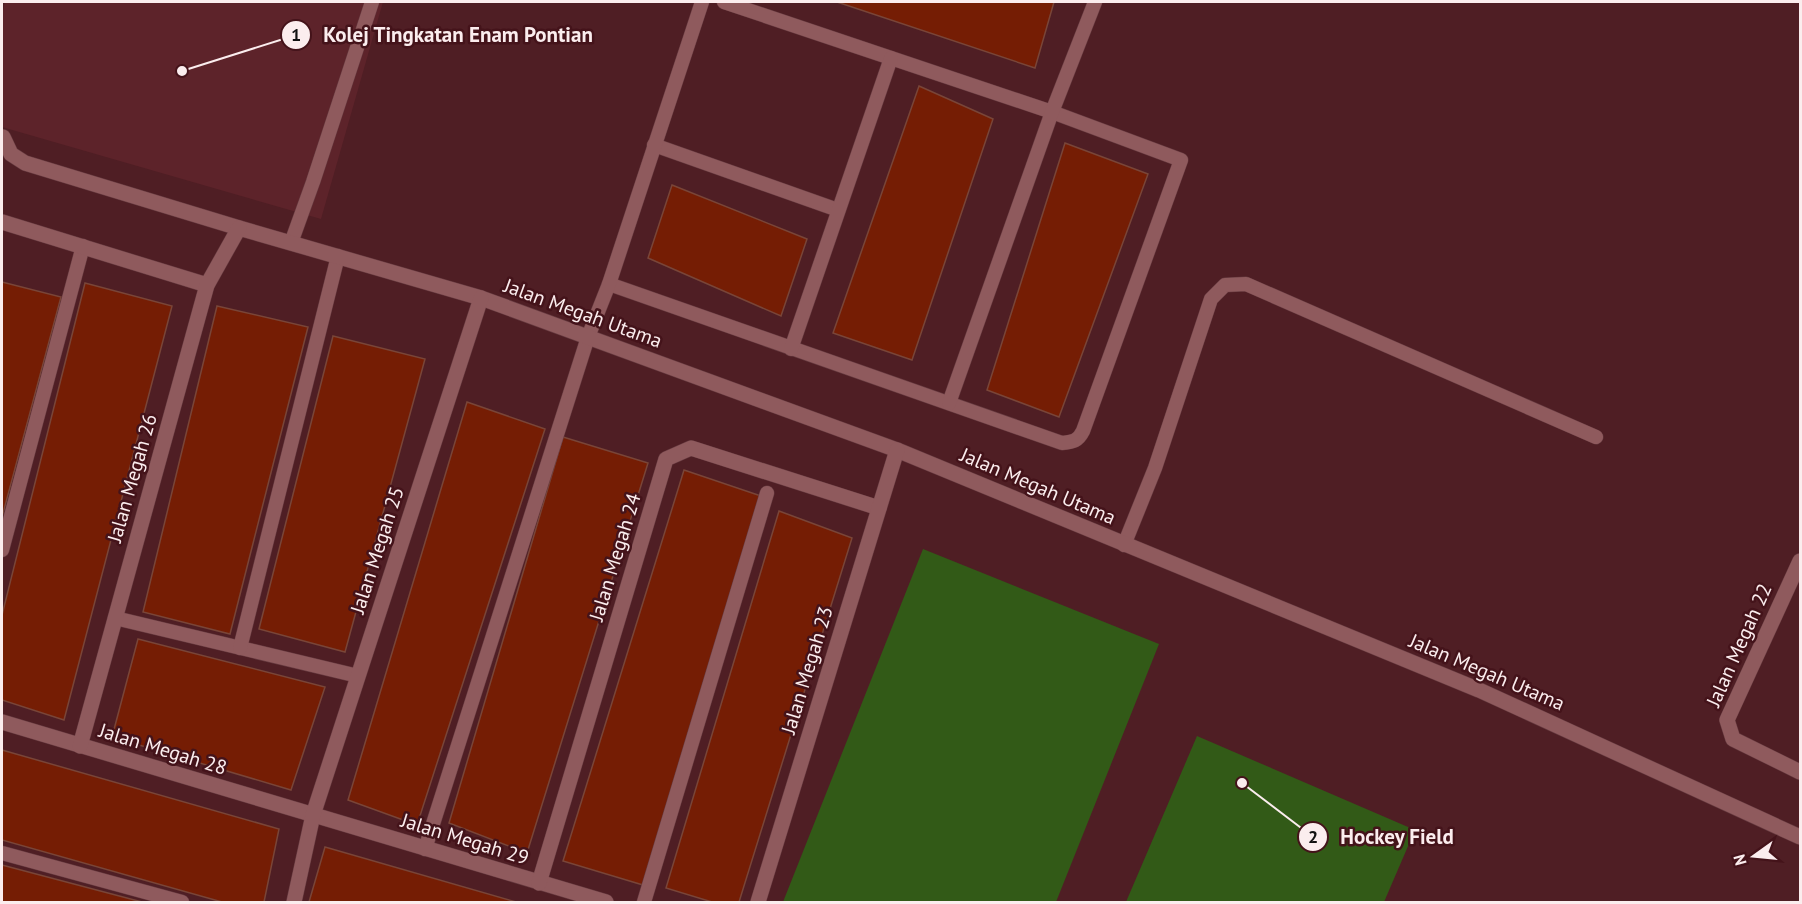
<svg xmlns="http://www.w3.org/2000/svg" width="1802" height="904" font-family="'PT Sans',sans-serif">
	<style>
		.built { fill: #5d232a }
		.green { fill: #325a17 }
		.building { fill: #751d04; stroke: #794538; stroke-width: 1.5 }
		.lines { fill: none; stroke-linecap: round; stroke-linejoin: round }
		.lane-casing { stroke: #673b40; stroke-width: 15 }
		.street-casing { stroke: #673b40; stroke-width: 16 }
		.lane { stroke: #8f5a5d; stroke-width: 14 }
		.street { stroke: #8f5a5d; stroke-width: 15 }
		.labels { text-anchor: middle; stroke-width: 5; stroke-linejoin: round; paint-order: stroke }
		.street-label { font-size: 20px; fill: #fbedee; stroke: #44131a }
		.leader { fill: none; stroke: #fbedee; stroke-width: 2 }
		.callout-dot { fill: #fbedee; stroke: #44131a; stroke-width: 2 }
		.mark-label { font-size: 18px; text-anchor: middle; font-weight: bold; fill: #111 }
		.callout-label { font-size: 21px; text-anchor: middle; font-weight: bold; fill: #fbedee; stroke: #44131a; stroke-width: 5; stroke-linejoin: round; paint-order: stroke }
	</style>
	<rect width="100%" height="100%" fill="#4f1e24"/>
	<!-- built -->
	<path class="built" d="M5,2H383L321,219L2,127V15Z"/>
	<!-- green -->
	<g class="green">
		<path d="M923,549L1159,644L1056,902H783Z"/>
		<path d="M1197,736L1415,830L1384,902H1126Z"/>
	</g>
	<!-- building -->
	<g class="building">
		<path d="M837,2H1054L1035,68Z"/>
		<path d="M919,86L993,119L912,360L833,333Z"/>
		<path d="M1065,143L1148,174L1059,417L987,390Z"/>
		<path d="M672,185L807,239L781,316L648,258Z"/>
		<path d="M2,282L61,297L2,517Z"/>
		<path d="M85,283L172,306L64,720L2,700V615Z"/>
		<path d="M217,306L308,327L230,634L143,612Z"/>
		<path d="M333,336L425,359L345,652L259,629Z"/>
		<path d="M467,402L545,429L417,825L348,800Z"/>
		<path d="M563,437L648,463L527,853L449,823Z"/>
		<path d="M684,470L761,496L643,885L563,861Z"/>
		<path d="M779,511L852,538L739,902H712L666,888Z"/>
		<path d="M138,639L325,687L291,790L112,737Z"/>
		<path d="M2,750L279,829L264,902H222L2,840Z"/>
		<path d="M325,847L516,902H309Z"/>
		<path d="M2,865L142,902H2Z"/>
	</g>
	<g class="lines">
		<defs>
			<g id="lane">
				<path d="M654,145L838,210"/>
				<path d="M291,243L313,182L372,2"/>
				<path d="M609,284L1062,443C1073,442 1078,441 1083,431L1181,160L1052,112L724,2"/>
				<path d="M791,349L891,58"/>
				<path d="M949,403L1052,112L1095,2"/>
				<path d="M1124,545L1155,468L1211,299L1225,285L1246,284L1596,437"/>
				<path d="M2,550L83,246"/>
				<path d="M115,618L358,676"/>
				<path d="M240,648L338,256"/>
				<path d="M425,849L588,337L609,284L702,2"/>
				<path d="M2,853L182,902"/>
				<path d="M644,902L767,493"/>
			</g>
			<g id="street">
				<path d="M3,137L11,154L25,163L239,228L481,298L897,450L1479,690L1800,837"/>
				<path d="M2,222L207,285"/>
				<path d="M1800,561L1727,720L1733,739L1800,772"/>
				<path d="M2,722L606,902"/>
				<path d="M80,746L207,285L239,228"/>
				<path d="M539,883L666,459L691,448L879,508"/>
				<path d="M294,902L313,815L481,298"/>
				<path d="M758,902L897,450"/>
			</g>
		</defs>
		<!-- lane casing -->
		<use href="#lane" class="lane-casing"/>
		<!-- street casing -->
		<use href="#street" class="street-casing"/>
		<!-- lane -->
		<use href="#lane" class="lane"/>
		<!-- street -->
		<use href="#street" class="street"/>
	</g>
	<g class="labels">
		<!-- street labels -->
		<g class="street-label">
			<text transform="translate(583 313) rotate(20)" y="7">Jalan Megah Utama</text>
			<text transform="translate(132 478) rotate(-74)" y="7">Jalan Megah 26</text>
			<text transform="translate(1038 486) rotate(23)" y="7">Jalan Megah Utama</text>
			<text transform="translate(377 550) rotate(-72)" y="7">Jalan Megah 25</text>
			<text transform="translate(615 557) rotate(-73)" y="7">Jalan Megah 24</text>
			<text transform="translate(1739 645) rotate(-66)" y="7">Jalan Megah 22</text>
			<text transform="translate(807 670) rotate(-73)" y="7">Jalan Megah 23</text>
			<text transform="translate(1487 672) rotate(23)" y="7">Jalan Megah Utama</text>
			<text transform="translate(163 749) rotate(17)" y="7">Jalan Megah 28</text>
			<text transform="translate(465 839) rotate(17)" y="7">Jalan Megah 29</text>
		</g>
	</g>
	<!-- callouts -->
	<path class="leader" d="M182 71L296 35M1242 783L1313 837"/>
	<g class="callout-dot">
		<circle cx="182" cy="71" r="6"/>
		<circle cx="1242" cy="783" r="6"/>
		<circle cx="296" cy="35" r="15"/>
		<circle cx="1313" cy="837" r="15"/>
	</g>
	<g class="mark-label">
		<text x="296" y="41">1</text>
		<text x="1313" y="843">2</text>
	</g>
	<g class="callout-label">
		<text x="458" y="42">Kolej Tingkatan Enam Pontian</text>
		<text x="1397" y="844">Hockey Field</text>
	</g>
	<!-- border -->
	<rect width="1802" height="904" fill="none" stroke="#fbedee" stroke-width="6"/>
	<!-- north arrow -->
	<g transform="translate(1754 856) rotate(255)" stroke="#44131a" stroke-width="4.5" paint-order="stroke">
	<path d="M0-4.5L10 22L0 15L-10 22Z" fill="#fbedee"/>
	<text y="-9" font-size="16" font-weight="bold" text-anchor="middle" fill="#fbedee">N</text>
	</g>
</svg>
